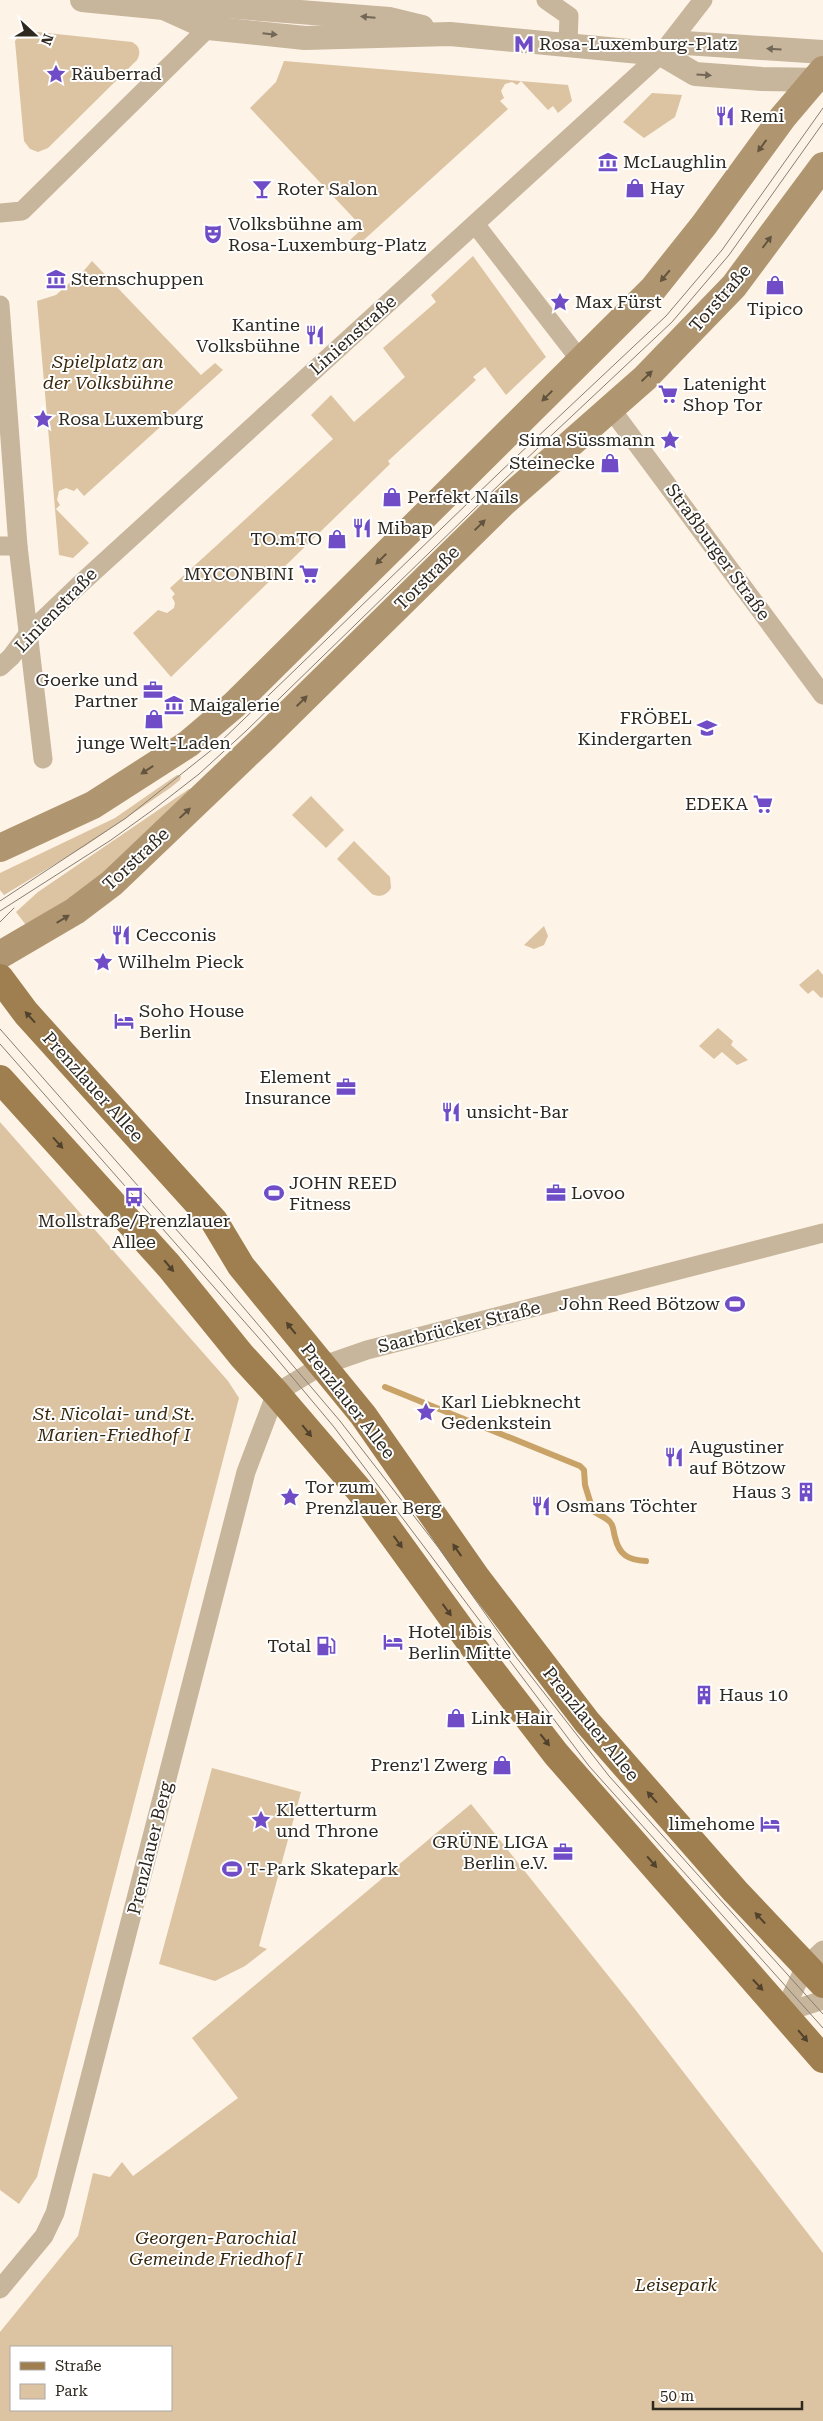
<svg xmlns="http://www.w3.org/2000/svg" width="823" height="2421" font-family="'Roboto Serif',serif">
	<style>
		.green { fill: #dcc3a1; fill-rule: evenodd }
		.lines { fill: none; stroke-linecap: round; stroke-linejoin: round }
		.stream { stroke: #c9a267; stroke-width: 6 }
		.minor { stroke: #c7b59c; stroke-width: 19 }
		.tertiary { stroke: #c7b59c; stroke-width: 24 }
		.secondary { stroke: #b09670; stroke-width: 28 }
		.primary { stroke: #9f7f4f; stroke-width: 28 }
		.tram { stroke: #867f74; stroke-width: 1 }
		.oneway { fill: #736757 }
		.oneway2 { fill: #62543f }
		.oneway3 { fill: #50422d }
		.labels { text-anchor: middle; stroke-width: 4; stroke-linejoin: round; paint-order: stroke }
		.poi-label { font-size: 18px; fill: #2e281f; stroke: #fff; text-anchor: start }
		.street-label { font-size: 18px; fill: #2e281f; stroke: #fff }
		.park-label { font-size: 18px; font-style: italic; fill: #39280d; stroke: #fff }
	</style>
	<rect width="100%" height="100%" fill="#fdf3e6"/>
	<!-- green -->
	<g class="green">
		<path d="M28,31L132,42C140,46 141,53 137,60L48,148L38,152L30,149L24,141L15,41L22,32Z"/>
		<path d="M284,61L568,85L572,101L558,113L553,106L548,110L521,81L517,85L512,82L505,84L501,91L504,98L500,101L508,109L356,247L349,241L363,228L250,108L276,82Z"/>
		<path d="M652,93L682,95L675,117L644,138L623,122Z"/>
		<path d="M473,256L546,357L506,395L485,367L473,377L476,380L388,461L390,464L171,677L133,633L158,610L167,613L174,608L175,603L172,597L175,594L170,588L333,439L311,415L331,395L354,422L405,377L383,348L436,302L431,295Z"/>
		<path d="M92,261L201,375L215,363L223,370L84,496L77,488L74,491L66,488L59,491L57,500L60,505L56,509L89,543L73,558L59,555L37,301L56,295L75,278L77,279Z"/>
		<path d="M177,775L181,776L180,780L170,788L85,846L4,895L0,890V873L115,818Z"/>
		<path d="M189,789H191L127,855L78,893L26,925L16,912L38,892Z"/>
		<path d="M311,796L344,830L326,848L292,815Z"/>
		<path d="M354,841L390,877L391,888C387,895 380,898 372,894L337,859Z"/>
		<path d="M544,926L548,936L544,945L534,949L524,945Z"/>
		<path d="M818,969L823,975V997L821,998L813,990L808,994L799,985Z"/>
		<path d="M718,1028L733,1041L731,1045L748,1060L737,1065L722,1052L714,1059L699,1046Z"/>
		<path d="M0,1122L228,1381L239,1398L37,2177L19,2204L0,2190Z"/>
		<path d="M212,1768L301,1792L259,1946L267,1949L245,1966L215,1981L159,1964Z"/>
		<path d="M471,1804L634,2008L823,2253V2421H0V2332L78,2236L93,2173L110,2177L122,2162L133,2176L238,2098L192,2038ZM171,2347V2410H11V2347Z"/>
	</g>
	<g class="lines">
		<!-- stream -->
		<path class="stream" d="M385,1387L580,1466L584,1470L585,1485L593,1511C598,1515 606,1517 610,1522C614,1526 613,1531 615,1537C619,1555 628,1560 646,1561"/>
		<!-- minor -->
		<g class="minor">
			<path d="M546,0L569,16L568,44"/>
			<path d="M0,213L22,211L208,28"/>
			<path d="M475,224L581,361"/>
			<path d="M0,305L18,546L43,759"/>
			<path d="M611,409L823,695"/>
			<path d="M0,546H18"/>
			<path d="M0,667L11,657L29,633L78,586L661,54L703,0"/>
			<path d="M783,2013L805,1967L823,1950"/>
			<path d="M783,2013L823,2000"/>
			<path d="M0,2289L44,2236L55,2213L246,1472L276,1393L321,1366L367,1350L823,1233"/>
		</g>
		<!-- tertiary -->
		<g class="tertiary">
			<path d="M82,0L164,8L199,4L389,19L422,27"/>
			<path d="M164,8L208,28L305,38L450,34L661,54L695,74L762,79L823,80"/>
			<path d="M661,54L685,43L823,52"/>
		</g>
		<!-- secondary -->
		<g class="secondary">
			<path d="M0,848L93,805L188,744L234,705L653,289L704,225L783,117L823,70"/>
			<path d="M0,955L75,911L112,883L265,737L503,503L645,378L734,286L823,166"/>
		</g>
		<!-- primary -->
		<g class="primary">
			<path d="M0,978L26,1013L214,1221L241,1266L363,1415L476,1577L587,1722L735,1891L823,1984"/>
			<path d="M0,1079L169,1266L242,1356L276,1393L365,1497L478,1653L556,1754L823,2059"/>
		</g>
		<!-- tram -->
		<g class="tram">
			<path d="M0,901L126,818L214,748L499,473L666,316L722,250L823,108"/>
			<path d="M0,911L111,840L154,809L199,774L246,731L505,479L672,322L729,255L823,123"/>
			<path d="M0,922L14,908"/>
			<path d="M0,1029L204,1261L340,1421L438,1547L516,1657L609,1776L823,2014"/>
			<path d="M0,1044L272,1353L334,1427L589,1766L823,2028"/>
		</g>
	</g>
	<!-- one-way arrows -->
	<defs><path id="oneway-solid" d="M-6-.8H1V-3.2L6.5 0L1 3.2V.8H-6Z" transform="scale(1.25)"/></defs>
	<g class="oneway">
		<use href="#oneway-solid" transform="translate(368 17) rotate(-175)"/>
		<use href="#oneway-solid" transform="translate(270 34) rotate(6)"/>
		<use href="#oneway-solid" transform="translate(774 49) rotate(-176)"/>
		<use href="#oneway-solid" transform="translate(704 75) rotate(4)"/>
	</g>
	<g class="oneway2">
		<use href="#oneway-solid" transform="translate(762 146) rotate(126)"/>
		<use href="#oneway-solid" transform="translate(767 242) rotate(-53)"/>
		<use href="#oneway-solid" transform="translate(665 276) rotate(130)"/>
		<use href="#oneway-solid" transform="translate(647 376) rotate(-44)"/>
		<use href="#oneway-solid" transform="translate(547 396) rotate(135)"/>
		<use href="#oneway-solid" transform="translate(480 525) rotate(-44)"/>
		<use href="#oneway-solid" transform="translate(381 559) rotate(135)"/>
		<use href="#oneway-solid" transform="translate(302 701) rotate(-44)"/>
		<use href="#oneway-solid" transform="translate(147 770) rotate(147)"/>
		<use href="#oneway-solid" transform="translate(185 813) rotate(-43)"/>
		<use href="#oneway-solid" transform="translate(63 919) rotate(-31)"/>
	</g>
	<g class="oneway3">
		<use href="#oneway-solid" transform="translate(30 1017) rotate(-132)"/>
		<use href="#oneway-solid" transform="translate(58 1143) rotate(48)"/>
		<use href="#oneway-solid" transform="translate(169 1266) rotate(50)"/>
		<use href="#oneway-solid" transform="translate(291 1328) rotate(-129)"/>
		<use href="#oneway-solid" transform="translate(307 1431) rotate(51)"/>
		<use href="#oneway-solid" transform="translate(398 1542) rotate(54)"/>
		<use href="#oneway-solid" transform="translate(457 1550) rotate(-125)"/>
		<use href="#oneway-solid" transform="translate(447 1610) rotate(54)"/>
		<use href="#oneway-solid" transform="translate(545 1740) rotate(52)"/>
		<use href="#oneway-solid" transform="translate(652 1797) rotate(-132)"/>
		<use href="#oneway-solid" transform="translate(652 1862) rotate(49)"/>
		<use href="#oneway-solid" transform="translate(760 1918) rotate(-133)"/>
		<use href="#oneway-solid" transform="translate(758 1985) rotate(47)"/>
		<use href="#oneway-solid" transform="translate(803 2036) rotate(50)"/>
	</g>
	<!-- icons -->
	<defs>
		<symbol id="metro-bare" viewBox="-9 -9 18 18"><path d="M-5.5 5V-5H-3L0 0L3-5H5.5V5H3V-.5L0 4L-3-.5V5Z" fill="#704dc6" stroke="#fff" stroke-width="2.5" paint-order="stroke"/></symbol>
		<symbol id="sight-bare" viewBox="-9 -9 18 18"><path d="M0-6L1.8-2.2L6-1.7L2.9 1.2L3.7 5.4L0 3.3L-3.7 5.4L-2.9 1.2L-6-1.7L-1.8-2.2Z" fill="#704dc6" stroke="#fff" stroke-width="2.5" paint-order="stroke"/></symbol>
		<symbol id="restaurant-bare" viewBox="-9 -9 18 18"><path d="M-5-6h1v4h1v-4h1v4h1v-4h1v5L-1.5 .5V6h-2V.5L-5-1ZM5-6V6H3V1.5H1.5Q1.5-4 5-6Z" fill="#704dc6" stroke="#fff" stroke-width="2.5" paint-order="stroke"/></symbol>
		<symbol id="museum-bare" viewBox="-9 -9 18 18"><path d="M0-6L6-3V-2H-6V-3ZM-5-1h2V3h-2ZM-1-1h2V3h-2ZM3-1h2V3H3ZM-6 4H6V6H-6Z" fill="#704dc6" stroke="#fff" stroke-width="2.5" paint-order="stroke"/></symbol>
		<symbol id="shop-bare" viewBox="-9 -9 18 18"><path d="M-5-2.5h2.3a2.7 3.5 0 0 1 5.4 0H5L5.5 6h-11ZM-1.5-2.5h3a1.5 2.3 0 0 0-3 0Z" fill="#704dc6" stroke="#fff" stroke-width="2.5" paint-order="stroke"/></symbol>
		<symbol id="bar-bare" viewBox="-9 -9 18 18"><path d="M-6-5H6L.8 .8V4.5H3.5V6h-7V4.5H-.8V.8Z" fill="#704dc6" stroke="#fff" stroke-width="2.5" paint-order="stroke"/></symbol>
		<symbol id="theatre-bare" viewBox="-9 -9 18 18"><path d="M-5-5.5Q0-4 5-5.5V0Q5 5 0 6Q-5 5-5 0ZM-3.3-2.5H-1v1.5H-3.3ZM1-2.5H3.3v1.5H1ZM-2.8 1Q0 5.5 2.8 1Z" fill="#704dc6" stroke="#fff" stroke-width="2.5" paint-order="stroke"/></symbol>
		<symbol id="supermarket-bare" viewBox="-9 -9 18 18"><path d="M-6-5.5h2.5l.6 2H6L4.5 2H-2.5L-4.4-4H-6ZM-1.5 3.2a1.3 1.3 0 1 0 .1 0ZM3 3.2a1.3 1.3 0 1 0 .1 0Z" fill="#704dc6" stroke="#fff" stroke-width="2.5" paint-order="stroke"/></symbol>
		<symbol id="office-bare" viewBox="-9 -9 18 18"><path d="M-6-3h4V-5.5h4V-3h4V5H-6ZM-1-4.5V-3h2v-1.5ZM-6 0V1H6V0Z" fill="#704dc6" stroke="#fff" stroke-width="2.5" paint-order="stroke"/></symbol>
		<symbol id="school-bare" viewBox="-9 -9 18 18"><path d="M0-5L7-2L0 1L-7-2ZM-4 1L0 2.5L4 1V4Q0 6-4 4Z" fill="#704dc6" stroke="#fff" stroke-width="2.5" paint-order="stroke"/></symbol>
		<symbol id="hotel-bare" viewBox="-9 -9 18 18"><path d="M-6-4.5h1.5V1H6V5H4.5V3h-9V5H-6ZM-4 0a1.8 1.8 0 1 1 3.6 0ZM.5 0V-2.5h3Q6-2.5 6 0Z" fill="#704dc6" stroke="#fff" stroke-width="2.5" paint-order="stroke"/></symbol>
		<symbol id="stadium-bare" viewBox="-9 -9 18 18"><path d="M0-5a6.5 5 0 1 0 0 10a6.5 5 0 1 0 0-10ZM-3.5-1.8h7v3.6h-7Z" fill="#704dc6" stroke="#fff" stroke-width="2.5" paint-order="stroke"/></symbol>
		<symbol id="bus-bare" viewBox="-9 -9 18 18"><path d="M-5-6H5V4H4V6H2V4H-2V6H-4V4H-5ZM-3.5-4V0h7V-4ZM-3.5 1.2v1.5H-2V1.2ZM2 1.2v1.5H3.5V1.2Z" fill="#704dc6" stroke="#fff" stroke-width="2.5" paint-order="stroke"/></symbol>
		<symbol id="building-bare" viewBox="-9 -9 18 18"><path d="M-4-6H4V6H1V3H-1V6H-4ZM-2.5-4.3h1.7v1.8h-1.7ZM.8-4.3h1.7v1.8H.8ZM-2.5-1h1.7V.8h-1.7ZM.8-1h1.7V.8H.8Z" fill="#704dc6" stroke="#fff" stroke-width="2.5" paint-order="stroke"/></symbol>
		<symbol id="fuel-bare" viewBox="-9 -9 18 18"><path d="M-5.5-6h7V0h2V4h1.3V-2.5L3-4.5l.8-.8L6-3V5H2.5V1h-1V6h-7ZM-4.2-4.7v3.2H.2V-4.7Z" fill="#704dc6" stroke="#fff" stroke-width="2.5" paint-order="stroke"/></symbol>
	</defs>
	<g fill-rule="evenodd">
		<use href="#metro-bare" x="510" y="30" width="28" height="28"/>
		<use href="#sight-bare" x="42" y="60" width="28" height="28"/>
		<use href="#restaurant-bare" x="711" y="102" width="28" height="28"/>
		<use href="#museum-bare" x="594" y="148" width="28" height="28"/>
		<use href="#shop-bare" x="621" y="174" width="28" height="28"/>
		<use href="#bar-bare" x="248" y="175" width="28" height="28"/>
		<use href="#theatre-bare" x="199" y="220" width="28" height="28"/>
		<use href="#museum-bare" x="42" y="265" width="28" height="28"/>
		<use href="#shop-bare" x="761" y="271" width="28" height="28"/>
		<use href="#sight-bare" x="546" y="288" width="28" height="28"/>
		<use href="#restaurant-bare" x="301" y="321" width="28" height="28"/>
		<use href="#supermarket-bare" x="654" y="380" width="28" height="28"/>
		<use href="#sight-bare" x="29" y="405" width="28" height="28"/>
		<use href="#sight-bare" x="656" y="426" width="28" height="28"/>
		<use href="#shop-bare" x="596" y="449" width="28" height="28"/>
		<use href="#shop-bare" x="378" y="483" width="28" height="28"/>
		<use href="#restaurant-bare" x="348" y="514" width="28" height="28"/>
		<use href="#shop-bare" x="323" y="525" width="28" height="28"/>
		<use href="#supermarket-bare" x="295" y="560" width="28" height="28"/>
		<use href="#office-bare" x="139" y="676" width="28" height="28"/>
		<use href="#museum-bare" x="160" y="691" width="28" height="28"/>
		<use href="#shop-bare" x="140" y="705" width="28" height="28"/>
		<use href="#school-bare" x="693" y="714" width="28" height="28"/>
		<use href="#supermarket-bare" x="749" y="790" width="28" height="28"/>
		<use href="#restaurant-bare" x="107" y="921" width="28" height="28"/>
		<use href="#sight-bare" x="89" y="948" width="28" height="28"/>
		<use href="#hotel-bare" x="110" y="1007" width="28" height="28"/>
		<use href="#office-bare" x="332" y="1073" width="28" height="28"/>
		<use href="#restaurant-bare" x="437" y="1098" width="28" height="28"/>
		<use href="#stadium-bare" x="260" y="1179" width="28" height="28"/>
		<use href="#office-bare" x="542" y="1179" width="28" height="28"/>
		<use href="#bus-bare" x="120" y="1183" width="28" height="28"/>
		<use href="#stadium-bare" x="721" y="1290" width="28" height="28"/>
		<use href="#sight-bare" x="412" y="1398" width="28" height="28"/>
		<use href="#restaurant-bare" x="660" y="1443" width="28" height="28"/>
		<use href="#building-bare" x="792" y="1478" width="28" height="28"/>
		<use href="#sight-bare" x="276" y="1483" width="28" height="28"/>
		<use href="#restaurant-bare" x="527" y="1492" width="28" height="28"/>
		<use href="#hotel-bare" x="379" y="1628" width="28" height="28"/>
		<use href="#fuel-bare" x="312" y="1632" width="28" height="28"/>
		<use href="#building-bare" x="690" y="1681" width="28" height="28"/>
		<use href="#shop-bare" x="442" y="1704" width="28" height="28"/>
		<use href="#shop-bare" x="488" y="1751" width="28" height="28"/>
		<use href="#sight-bare" x="247" y="1806" width="28" height="28"/>
		<use href="#hotel-bare" x="756" y="1810" width="28" height="28"/>
		<use href="#office-bare" x="549" y="1838" width="28" height="28"/>
		<use href="#stadium-bare" x="218" y="1855" width="28" height="28"/>
	</g>
	<g class="labels">
		<!-- poi labels -->
		<g class="poi-label">
			<text x="539" y="50">Rosa-Luxemburg-Platz</text>
			<text x="71" y="80">Räuberrad</text>
			<text x="740" y="122">Remi</text>
			<text x="623" y="168">McLaughlin</text>
			<text x="650" y="194">Hay</text>
			<text x="277" y="195">Roter Salon</text>
			<text x="228" y="230">Volksbühne am<tspan x="228" dy="21">Rosa-Luxemburg-Platz</tspan></text>
			<text x="71" y="285">Sternschuppen</text>
			<text x="575" y="308">Max Fürst</text>
			<text x="775" y="315" text-anchor="middle">Tipico</text>
			<text x="300" y="331" text-anchor="end">Kantine<tspan x="300" dy="21">Volksbühne</tspan></text>
			<text x="683" y="390">Latenight<tspan x="683" dy="21">Shop Tor</tspan></text>
			<text x="58" y="425">Rosa Luxemburg</text>
			<text x="655" y="446" text-anchor="end">Sima Süssmann</text>
			<text x="595" y="469" text-anchor="end">Steinecke</text>
			<text x="407" y="503">Perfekt Nails</text>
			<text x="377" y="534">Mibap</text>
			<text x="322" y="545" text-anchor="end">TO.mTO</text>
			<text x="294" y="580" text-anchor="end">MYCONBINI</text>
			<text x="138" y="686" text-anchor="end">Goerke und<tspan x="138" dy="21">Partner</tspan></text>
			<text x="189" y="711">Maigalerie</text>
			<text x="692" y="724" text-anchor="end">FRÖBEL<tspan x="692" dy="21">Kindergarten</tspan></text>
			<text x="154" y="749" text-anchor="middle">junge Welt-Laden</text>
			<text x="748" y="810" text-anchor="end">EDEKA</text>
			<text x="136" y="941">Cecconis</text>
			<text x="118" y="968">Wilhelm Pieck</text>
			<text x="139" y="1017">Soho House<tspan x="139" dy="21">Berlin</tspan></text>
			<text x="331" y="1083" text-anchor="end">Element<tspan x="331" dy="21">Insurance</tspan></text>
			<text x="466" y="1118">unsicht-Bar</text>
			<text x="289" y="1189">JOHN REED<tspan x="289" dy="21">Fitness</tspan></text>
			<text x="571" y="1199">Lovoo</text>
			<text x="134" y="1227" text-anchor="middle">Mollstraße/Prenzlauer<tspan x="134" dy="21">Allee</tspan></text>
			<text x="720" y="1310" text-anchor="end">John Reed Bötzow</text>
			<text x="441" y="1408">Karl Liebknecht<tspan x="441" dy="21">Gedenkstein</tspan></text>
			<text x="689" y="1453">Augustiner<tspan x="689" dy="21">auf Bötzow</tspan></text>
			<text x="305" y="1493">Tor zum<tspan x="305" dy="21">Prenzlauer Berg</tspan></text>
			<text x="791" y="1498" text-anchor="end">Haus 3</text>
			<text x="556" y="1512">Osmans Töchter</text>
			<text x="408" y="1638">Hotel ibis<tspan x="408" dy="21">Berlin Mitte</tspan></text>
			<text x="311" y="1652" text-anchor="end">Total</text>
			<text x="719" y="1701">Haus 10</text>
			<text x="471" y="1724">Link Hair</text>
			<text x="487" y="1771" text-anchor="end">Prenz'l Zwerg</text>
			<text x="276" y="1816">Kletterturm<tspan x="276" dy="21">und Throne</tspan></text>
			<text x="755" y="1830" text-anchor="end">limehome</text>
			<text x="548" y="1848" text-anchor="end">GRÜNE LIGA<tspan x="548" dy="21">Berlin e.V.</tspan></text>
			<text x="247" y="1875">T-Park Skatepark</text>
		</g>
		<!-- street labels -->
		<g class="street-label">
			<text transform="translate(720 298) rotate(-49)" y="6">Torstraße</text>
			<text transform="translate(353 335) rotate(-42)" y="6">Linienstraße</text>
			<text transform="translate(718 552) rotate(54)" y="6">Straßburger Straße</text>
			<text transform="translate(427 578) rotate(-45)" y="6">Torstraße</text>
			<text transform="translate(56 610) rotate(-46)" y="6">Linienstraße</text>
			<text transform="translate(136 859) rotate(-43)" y="6">Torstraße</text>
			<text transform="translate(93 1087) rotate(48)" y="6">Prenzlauer Allee</text>
			<text transform="translate(459 1327) rotate(-14)" y="6">Saarbrücker Straße</text>
			<text transform="translate(348 1401) rotate(52)" y="6">Prenzlauer Allee</text>
			<text transform="translate(591 1724) rotate(51)" y="6">Prenzlauer Allee</text>
			<text transform="translate(150 1848) rotate(-76)" y="6">Prenzlauer Berg</text>
		</g>
		<!-- park labels -->
		<g class="park-label">
			<text x="108" y="368">Spielplatz an<tspan x="108" dy="21">der Volksbühne</tspan></text>
			<text x="114" y="1420">St. Nicolai- und St.<tspan x="114" dy="21">Marien-Friedhof I</tspan></text>
			<text x="216" y="2244">Georgen-Parochial<tspan x="216" dy="21">Gemeinde Friedhof I</tspan></text>
			<text x="676" y="2291">Leisepark</text>
		</g>
	</g>
	<!-- legend -->
	<rect x="10" y="2346" width="162" height="65" fill="#ffffff" stroke="#aba9a5"/>
	<rect x="20" y="2362" width="25" height="8" fill="#9f7f4f" stroke="#aba9a5"/>
	<text x="55" y="2371" font-size="15" fill="#2e281f">Straße</text>
	<rect x="20" y="2384" width="25" height="15" fill="#dcc3a1" stroke="#aba9a5"/>
	<text x="55" y="2396" font-size="15" fill="#2e281f">Park</text>
	<!-- north arrow -->
	<g transform="translate(35 35) rotate(111)" stroke="#ffffff" stroke-width="4" paint-order="stroke">
	<path d="M0-4L9 19L0 12L-9 19Z" fill="#2e281f"/>
	<text y="-8" font-size="14" font-weight="bold" text-anchor="middle" fill="#2e281f">N</text>
	</g>
	<!-- scale -->
	<path d="M653 2401v8h149v-8" fill="none" stroke="#2e281f" stroke-width="2.5"/>
	<text x="660" y="2401" font-size="15" fill="#2e281f" stroke="#ffffff" stroke-width="4" paint-order="stroke">50 m</text>
</svg>
